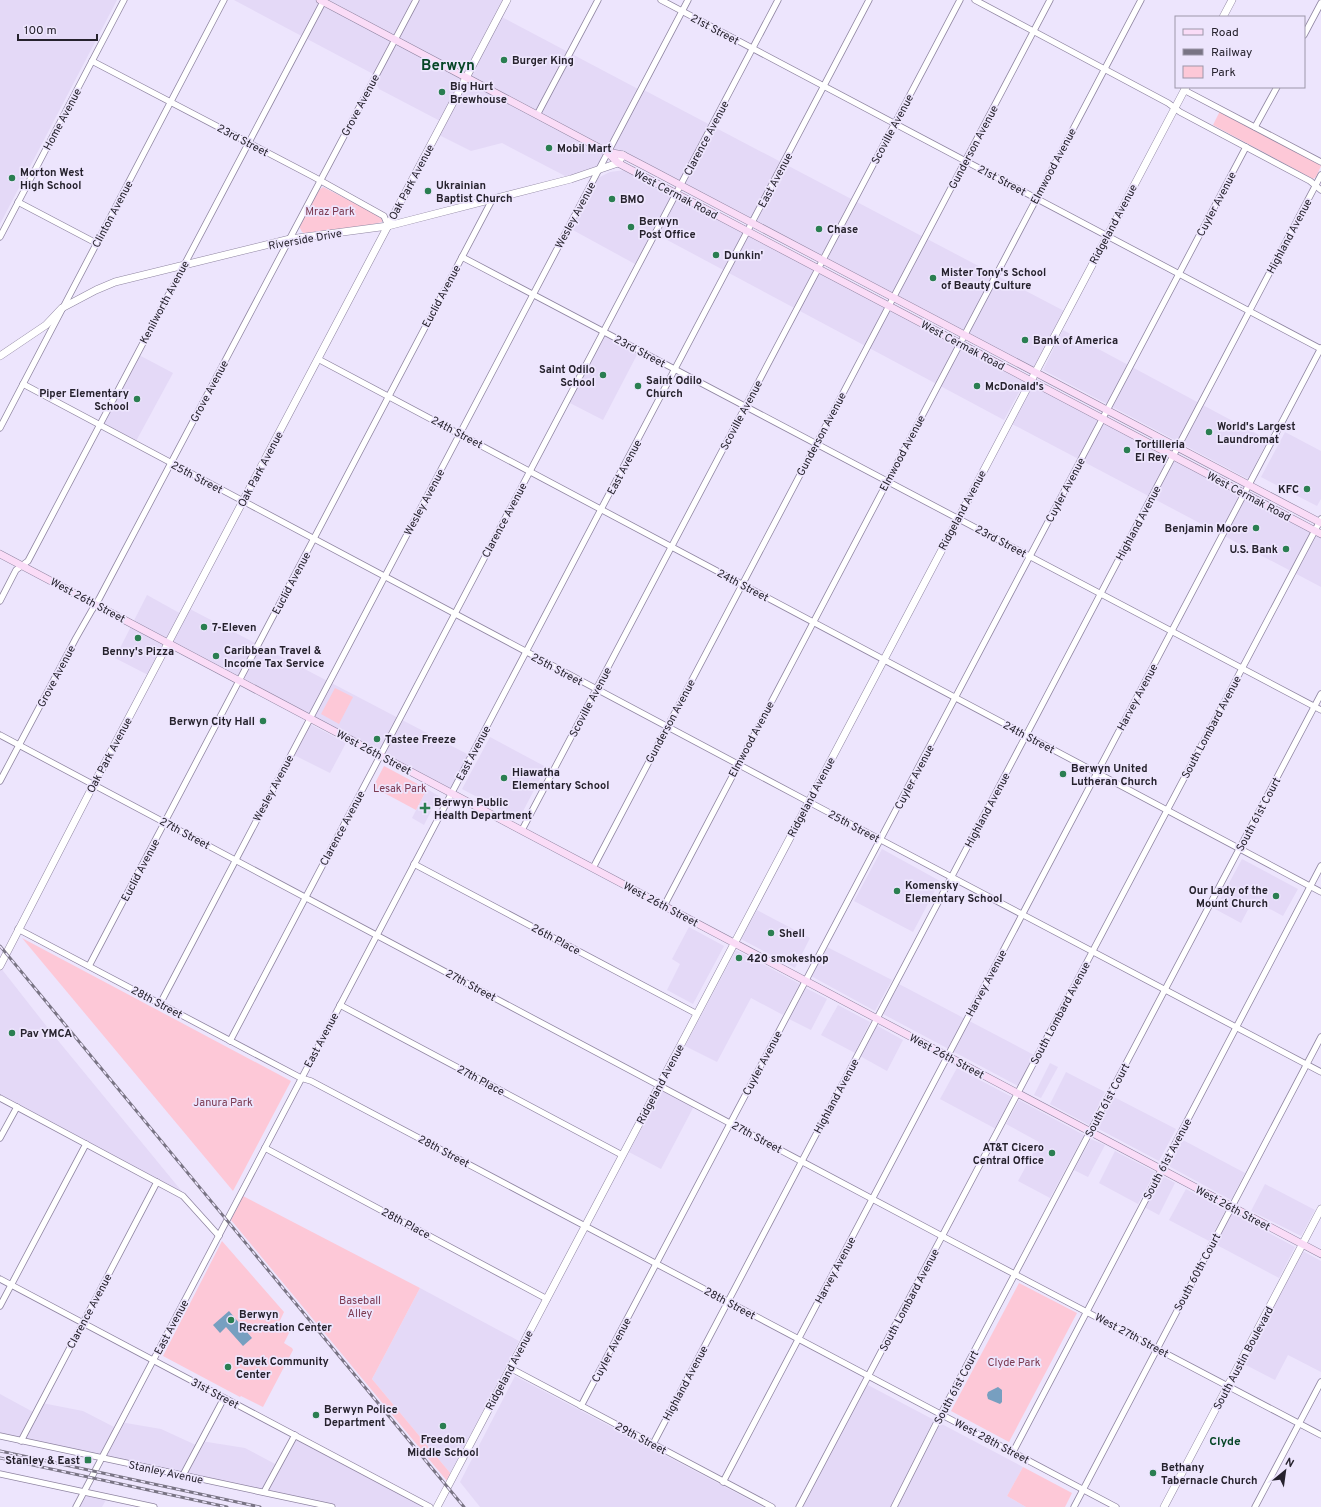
<svg xmlns="http://www.w3.org/2000/svg" width="1321" height="1507" font-family="Overpass,sans-serif">
	<style>
		.built { fill: #e4d9f7 }
		.green { fill: #fdc8d7 }
		.water { fill: #779fc0 }
		.lines { fill: none; stroke-linecap: round; stroke-linejoin: round }
		.minor-casing { stroke: #8f85a1; stroke-width: 7 }
		.tertiary-casing { stroke: #8f85a1; stroke-width: 8 }
		.secondary-casing { stroke: #8f85a1; stroke-width: 8 }
		.minor { stroke: #fff; stroke-width: 5.5 }
		.tertiary { stroke: #fff; stroke-width: 7 }
		.secondary { stroke: #fadcf7; stroke-width: 7 }
		.rail-casing { stroke: #797484; stroke-width: 3 }
		.rail { stroke: #ede5fd; stroke-width: 1.5; stroke-dasharray: 4.5; stroke-linecap: butt }
		.poi-dot { fill: #2a7e51; stroke: #ede5fd; stroke-width: 1.5 }
		.labels { text-anchor: middle; stroke-width: 3.5; stroke-linejoin: round; paint-order: stroke }
		.street-label { font-size: 11px; fill: #26222d; stroke: #ede5fd }
		.poi-label { font-size: 11px; font-weight: bold; fill: #26222d; stroke: #ede5fd; text-anchor: start }
		.park-label { font-size: 11px; fill: #7b3950; stroke: #ede5fd }
		.neighbourhood-label { font-size: 12px; font-weight: bold; fill: #074627; stroke: #ede5fd }
		.district-label { font-size: 15px; font-weight: bold; fill: #074627; stroke: #ede5fd }
	</style>
	<rect width="100%" height="100%" fill="#ede5fd"/>
	<!-- built -->
	<g class="built">
		<path d="M0,0H117L0,224Z"/>
		<path d="M234,0H411L416,2L417,0H506L442,122L379,89L374,78L375,75Z"/>
		<path d="M500,16L640,90L607,151L468,77Z"/>
		<path d="M467,78L606,153L598,170L569,178L502,143L471,151L437,134Z"/>
		<path d="M642,89L1066,312L1035,371L609,151Z"/>
		<path d="M625,170L672,195L635,264L571,229L598,178L610,172Z"/>
		<path d="M676,197L1025,381L1004,420L656,234Z"/>
		<path d="M603,330L640,349L603,420L566,401Z"/>
		<path d="M1063,330L1268,440L1248,479L1043,370Z"/>
		<path d="M139,355L173,373L135,443L102,426Z"/>
		<path d="M1033,385L1321,537V587L1012,424Z"/>
		<path d="M1285,432L1321,451V499L1317,506L1261,477Z"/>
		<path d="M147,595L183,615L150,676L115,658Z"/>
		<path d="M188,608L471,756L452,792L170,642Z"/>
		<path d="M310,724L346,743L330,773L294,755Z"/>
		<path d="M490,737L546,767L519,819L462,789Z"/>
		<path d="M427,789L439,796L424,825L412,818Z"/>
		<path d="M882,849L940,881L913,932L854,901Z"/>
		<path d="M1242,859L1298,889L1283,916L1253,900L1241,923L1215,909Z"/>
		<path d="M757,910L810,938L795,968L741,939Z"/>
		<path d="M689,927L724,946L693,1004L667,990L680,964L672,959Z"/>
		<path d="M827,947L892,980L875,1011L811,976Z"/>
		<path d="M736,950L800,984L783,1015L751,998L717,1062L685,1046Z"/>
		<path d="M0,967L51,1032L184,1194L0,1097Z"/>
		<path d="M899,984L1034,1055L1018,1086L883,1014Z"/>
		<path d="M806,988L827,999L811,1030L789,1019Z"/>
		<path d="M838,1005L870,1022L855,1053L821,1035Z"/>
		<path d="M876,1025L903,1040L887,1071L860,1056Z"/>
		<path d="M1050,1063L1058,1067L1041,1098L1034,1095Z"/>
		<path d="M957,1068L1012,1097L996,1129L940,1099Z"/>
		<path d="M1066,1072L1105,1092L1089,1125L1050,1104Z"/>
		<path d="M662,1089L694,1106L661,1169L629,1152Z"/>
		<path d="M1112,1096L1176,1129L1159,1161L1095,1127Z"/>
		<path d="M1019,1100L1084,1135L1050,1198L1018,1181L1039,1142L1006,1124Z"/>
		<path d="M1091,1139L1105,1145L1088,1177L1074,1170Z"/>
		<path d="M1181,1139L1245,1173L1231,1200L1167,1165Z"/>
		<path d="M1115,1151L1155,1172L1138,1204L1099,1183Z"/>
		<path d="M1161,1175L1175,1183L1159,1215L1144,1207Z"/>
		<path d="M1265,1184L1315,1210L1301,1236L1251,1211Z"/>
		<path d="M1186,1189L1226,1210L1209,1241L1169,1220Z"/>
		<path d="M1232,1213L1295,1247L1279,1278L1215,1244Z"/>
		<path d="M1303,1251L1321,1261V1372L1288,1355L1275,1380L1244,1364Z"/>
		<path d="M420,1288L519,1341L451,1474L372,1379Z"/>
		<path d="M515,1376L763,1507H480L460,1482Z"/>
		<path d="M866,1384L1023,1467L1007,1496L1026,1507H801Z"/>
		<path d="M0,1394L35,1413L21,1438L0,1434Z"/>
		<path d="M42,1403L83,1411L116,1428L120,1422L161,1429L198,1446L201,1441L245,1448L277,1465L264,1492L23,1439Z"/>
		<path d="M295,1437L429,1507H339L266,1492Z"/>
		<path d="M85,1493L107,1498L102,1507H78Z"/>
	</g>
	<!-- green -->
	<g class="green">
		<path d="M1220,111L1319,163L1321,166L1316,177L1313,179L1213,125Z"/>
		<path d="M323,187L376,214L383,220L382,222L366,226L304,233L302,232L300,228V226L319,190Z"/>
		<path d="M335,688L353,697L339,724L321,714Z"/>
		<path d="M384,766L427,789L416,810L373,787Z"/>
		<path d="M22,938L291,1081L233,1191Z"/>
		<path d="M243,1196L420,1288L372,1379L451,1474L447,1481L231,1220Z"/>
		<path d="M222,1241L284,1312L277,1327L289,1325L292,1327L284,1343L292,1348L293,1350L263,1407L241,1396L240,1397L163,1356Z"/>
		<path d="M1019,1283L1077,1313L1009,1442L951,1411Z"/>
		<path d="M1023,1467L1072,1493L1065,1507H1026L1007,1496Z"/>
	</g>
	<!-- water -->
	<g class="water">
		<path d="M229,1311L252,1338L243,1346L226,1327L220,1333L213,1325Z"/>
		<path d="M998,1387L1002,1390V1402L1000,1404L988,1399L987,1395L988,1392Z"/>
	</g>
	<g class="lines">
		<defs>
			<g id="minor">
				<path d="M661,0L1321,349"/>
				<path d="M975,0L1168,103L1180,112L1310,181L1321,190"/>
				<path d="M1304,35L1321,3"/>
				<path d="M92,61L314,177L384,216L388,226"/>
				<path d="M1184,90L1321,162"/>
				<path d="M537,115L598,0"/>
				<path d="M1255,127L1277,87"/>
				<path d="M18,202L96,243"/>
				<path d="M0,237L124,0"/>
				<path d="M462,257L1321,710"/>
				<path d="M318,359L1321,892"/>
				<path d="M23,384L809,802L1321,1072"/>
				<path d="M0,428L224,0"/>
				<path d="M0,601L16,570L28,561L324,0"/>
				<path d="M0,735L942,1236L1321,1435"/>
				<path d="M0,781L76,638L92,610L99,599L416,0"/>
				<path d="M522,830L960,0"/>
				<path d="M414,864L697,1014"/>
				<path d="M593,868L1050,0"/>
				<path d="M664,906L1141,0"/>
				<path d="M18,929L301,1078L311,1081L1116,1507"/>
				<path d="M89,966L492,200"/>
				<path d="M160,1004L688,0"/>
				<path d="M340,1005L622,1155"/>
				<path d="M230,1041L778,0"/>
				<path d="M0,1098L183,1196L219,1236"/>
				<path d="M0,1138L17,1107"/>
				<path d="M265,1148L547,1299"/>
				<path d="M0,1279L430,1507"/>
				<path d="M0,1306L86,1144"/>
				<path d="M510,1368L772,1507"/>
				<path d="M581,1406L1246,147"/>
				<path d="M0,1436L332,1507"/>
				<path d="M21,1441L157,1182"/>
				<path d="M653,1444L1321,175"/>
				<path d="M1013,1452L1321,866"/>
				<path d="M0,1474L154,1507"/>
				<path d="M183,1475L224,1398"/>
				<path d="M723,1482L1321,348"/>
				<path d="M264,1492L295,1435"/>
				<path d="M76,1507L869,0"/>
				<path d="M799,1507L1321,519"/>
				<path d="M894,1507L941,1414L1321,694"/>
				<path d="M1074,1507L1321,1037"/>
				<path d="M1255,1507L1321,1382"/>
			</g>
			<g id="tertiary">
				<path d="M1223,17L1232,0"/>
				<path d="M0,356L46,325L62,308L96,290L115,282L290,239L388,226L571,179L618,163L623,155"/>
				<path d="M0,966L97,778L507,0"/>
				<path d="M437,1507L1186,87"/>
				<path d="M1164,1507L1321,1209"/>
			</g>
			<g id="secondary">
				<path d="M320,0L607,152L618,163L1321,534"/>
				<path d="M607,152L623,155L648,168L1321,523"/>
				<path d="M0,554L1321,1254"/>
			</g>
		</defs>
		<!-- minor casing -->
		<use href="#minor" class="minor-casing"/>
		<!-- tertiary casing -->
		<use href="#tertiary" class="tertiary-casing"/>
		<!-- secondary casing -->
		<use href="#secondary" class="secondary-casing"/>
		<!-- minor -->
		<use href="#minor" class="minor"/>
		<!-- tertiary -->
		<use href="#tertiary" class="tertiary"/>
		<!-- secondary -->
		<use href="#secondary" class="secondary"/>
		<defs>
			<g id="rail">
				<path d="M0,946L464,1507"/>
				<path d="M0,1451L260,1507"/>
				<path d="M0,1458L227,1507"/>
			</g>
		</defs>
		<!-- rail casing -->
		<use href="#rail" class="rail-casing"/>
		<!-- rail -->
		<use href="#rail" class="rail"/>
	</g>
	<!-- markers -->
	<g class="poi-dot">
		<circle cx="504" cy="60" r="4"/>
		<circle cx="442" cy="92" r="4"/>
		<circle cx="549" cy="148" r="4"/>
		<circle cx="12" cy="178" r="4"/>
		<circle cx="428" cy="191" r="4"/>
		<circle cx="612" cy="199" r="4"/>
		<circle cx="631" cy="227" r="4"/>
		<circle cx="819" cy="229" r="4"/>
		<circle cx="716" cy="255" r="4"/>
		<circle cx="933" cy="278" r="4"/>
		<circle cx="1025" cy="340" r="4"/>
		<circle cx="603" cy="375" r="4"/>
		<circle cx="638" cy="386" r="4"/>
		<circle cx="977" cy="386" r="4"/>
		<circle cx="137" cy="399" r="4"/>
		<circle cx="1209" cy="432" r="4"/>
		<circle cx="1127" cy="450" r="4"/>
		<circle cx="1307" cy="489" r="4"/>
		<circle cx="1256" cy="528" r="4"/>
		<circle cx="1286" cy="549" r="4"/>
		<circle cx="204" cy="627" r="4"/>
		<circle cx="138" cy="638" r="4"/>
		<circle cx="216" cy="656" r="4"/>
		<circle cx="263" cy="721" r="4"/>
		<circle cx="377" cy="739" r="4"/>
		<circle cx="1063" cy="774" r="4"/>
		<circle cx="504" cy="778" r="4"/>
		<path d="M423 802h4v4h4v4h-4v4h-4v-4h-4v-4h4z"/>
		<circle cx="897" cy="891" r="4"/>
		<circle cx="1276" cy="896" r="4"/>
		<circle cx="771" cy="933" r="4"/>
		<circle cx="739" cy="958" r="4"/>
		<circle cx="12" cy="1033" r="4"/>
		<circle cx="1052" cy="1153" r="4"/>
		<circle cx="231" cy="1320" r="4"/>
		<circle cx="228" cy="1367" r="4"/>
		<circle cx="316" cy="1415" r="4"/>
		<circle cx="443" cy="1426" r="4"/>
		<rect x="84" y="1456" width="8" height="8" rx="2"/>
		<circle cx="1153" cy="1473" r="4"/>
	</g>
	<g class="labels">
		<!-- street labels -->
		<g class="street-label">
			<text transform="translate(715 29) rotate(28)" y="4">21st Street</text>
			<text transform="translate(360 105) rotate(-62)" y="4">Grove Avenue</text>
			<text transform="translate(62 119) rotate(-62)" y="4">Home Avenue</text>
			<text transform="translate(892 129) rotate(-62)" y="4">Scoville Avenue</text>
			<text transform="translate(706 138) rotate(-62)" y="4">Clarence Avenue</text>
			<text transform="translate(243 140) rotate(28)" y="4">23rd Street</text>
			<text transform="translate(973 147) rotate(-62)" y="4">Gunderson Avenue</text>
			<text transform="translate(1053 166) rotate(-62)" y="4">Elmwood Avenue</text>
			<text transform="translate(775 180) rotate(-62)" y="4">East Avenue</text>
			<text transform="translate(1002 180) rotate(28)" y="4">21st Street</text>
			<text transform="translate(411 182) rotate(-62)" y="4">Oak Park Avenue</text>
			<text transform="translate(676 194) rotate(28)" y="4">West Cermak Road</text>
			<text transform="translate(1216 204) rotate(-62)" y="4">Cuyler Avenue</text>
			<text transform="translate(112 214) rotate(-62)" y="4">Clinton Avenue</text>
			<text transform="translate(575 215) rotate(-62)" y="4">Wesley Avenue</text>
			<text transform="translate(1113 224) rotate(-62)" y="4">Ridgeland Avenue</text>
			<text transform="translate(1289 236) rotate(-62)" y="4">Highland Avenue</text>
			<text transform="translate(305 239) rotate(-10)" y="4">Riverside Drive</text>
			<text transform="translate(441 296) rotate(-62)" y="4">Euclid Avenue</text>
			<text transform="translate(164 302) rotate(-62)" y="4">Kenilworth Avenue</text>
			<text transform="translate(963 345) rotate(28)" y="4">West Cermak Road</text>
			<text transform="translate(640 351) rotate(28)" y="4">23rd Street</text>
			<text transform="translate(209 391) rotate(-62)" y="4">Grove Avenue</text>
			<text transform="translate(741 415) rotate(-62)" y="4">Scoville Avenue</text>
			<text transform="translate(457 432) rotate(28)" y="4">24th Street</text>
			<text transform="translate(821 434) rotate(-62)" y="4">Gunderson Avenue</text>
			<text transform="translate(902 453) rotate(-62)" y="4">Elmwood Avenue</text>
			<text transform="translate(624 467) rotate(-62)" y="4">East Avenue</text>
			<text transform="translate(260 469) rotate(-62)" y="4">Oak Park Avenue</text>
			<text transform="translate(197 477) rotate(28)" y="4">25th Street</text>
			<text transform="translate(1065 490) rotate(-62)" y="4">Cuyler Avenue</text>
			<text transform="translate(1249 496) rotate(28)" y="4">West Cermak Road</text>
			<text transform="translate(424 502) rotate(-62)" y="4">Wesley Avenue</text>
			<text transform="translate(962 510) rotate(-62)" y="4">Ridgeland Avenue</text>
			<text transform="translate(504 520) rotate(-62)" y="4">Clarence Avenue</text>
			<text transform="translate(1138 523) rotate(-62)" y="4">Highland Avenue</text>
			<text transform="translate(1001 541) rotate(28)" y="4">23rd Street</text>
			<text transform="translate(291 583) rotate(-62)" y="4">Euclid Avenue</text>
			<text transform="translate(743 585) rotate(28)" y="4">24th Street</text>
			<text transform="translate(88 600) rotate(28)" y="4">West 26th Street</text>
			<text transform="translate(557 669) rotate(28)" y="4">25th Street</text>
			<text transform="translate(56 676) rotate(-62)" y="4">Grove Avenue</text>
			<text transform="translate(1137 697) rotate(-62)" y="4">Harvey Avenue</text>
			<text transform="translate(590 702) rotate(-62)" y="4">Scoville Avenue</text>
			<text transform="translate(670 721) rotate(-62)" y="4">Gunderson Avenue</text>
			<text transform="translate(1211 727) rotate(-62)" y="4">South Lombard Avenue</text>
			<text transform="translate(1029 737) rotate(28)" y="4">24th Street</text>
			<text transform="translate(751 739) rotate(-62)" y="4">Elmwood Avenue</text>
			<text transform="translate(374 752) rotate(28)" y="4">West 26th Street</text>
			<text transform="translate(473 753) rotate(-62)" y="4">East Avenue</text>
			<text transform="translate(109 755) rotate(-62)" y="4">Oak Park Avenue</text>
			<text transform="translate(914 777) rotate(-62)" y="4">Cuyler Avenue</text>
			<text transform="translate(273 788) rotate(-62)" y="4">Wesley Avenue</text>
			<text transform="translate(811 797) rotate(-62)" y="4">Ridgeland Avenue</text>
			<text transform="translate(987 810) rotate(-62)" y="4">Highland Avenue</text>
			<text transform="translate(1258 814) rotate(-62)" y="4">South 61st Court</text>
			<text transform="translate(854 826) rotate(28)" y="4">25th Street</text>
			<text transform="translate(342 828) rotate(-62)" y="4">Clarence Avenue</text>
			<text transform="translate(185 833) rotate(28)" y="4">27th Street</text>
			<text transform="translate(140 870) rotate(-62)" y="4">Euclid Avenue</text>
			<text transform="translate(661 904) rotate(28)" y="4">West 26th Street</text>
			<text transform="translate(556 939) rotate(28)" y="4">26th Place</text>
			<text transform="translate(986 983) rotate(-62)" y="4">Harvey Avenue</text>
			<text transform="translate(471 985) rotate(28)" y="4">27th Street</text>
			<text transform="translate(157 1002) rotate(28)" y="4">28th Street</text>
			<text transform="translate(1060 1013) rotate(-62)" y="4">South Lombard Avenue</text>
			<text transform="translate(321 1040) rotate(-62)" y="4">East Avenue</text>
			<text transform="translate(947 1056) rotate(28)" y="4">West 26th Street</text>
			<text transform="translate(762 1063) rotate(-62)" y="4">Cuyler Avenue</text>
			<text transform="translate(481 1080) rotate(28)" y="4">27th Place</text>
			<text transform="translate(660 1084) rotate(-62)" y="4">Ridgeland Avenue</text>
			<text transform="translate(836 1096) rotate(-62)" y="4">Highland Avenue</text>
			<text transform="translate(1107 1100) rotate(-62)" y="4">South 61st Court</text>
			<text transform="translate(757 1137) rotate(28)" y="4">27th Street</text>
			<text transform="translate(444 1151) rotate(28)" y="4">28th Street</text>
			<text transform="translate(1167 1159) rotate(-62)" y="4">South 61st Avenue</text>
			<text transform="translate(1233 1208) rotate(28)" y="4">West 26th Street</text>
			<text transform="translate(406 1223) rotate(28)" y="4">28th Place</text>
			<text transform="translate(835 1270) rotate(-62)" y="4">Harvey Avenue</text>
			<text transform="translate(1197 1272) rotate(-62)" y="4">South 60th Court</text>
			<text transform="translate(909 1300) rotate(-62)" y="4">South Lombard Avenue</text>
			<text transform="translate(730 1303) rotate(28)" y="4">28th Street</text>
			<text transform="translate(89 1311) rotate(-62)" y="4">Clarence Avenue</text>
			<text transform="translate(171 1327) rotate(-62)" y="4">East Avenue</text>
			<text transform="translate(1132 1335) rotate(28)" y="4">West 27th Street</text>
			<text transform="translate(611 1350) rotate(-62)" y="4">Cuyler Avenue</text>
			<text transform="translate(1243 1358) rotate(-62)" y="4">South Austin Boulevard</text>
			<text transform="translate(509 1370) rotate(-62)" y="4">Ridgeland Avenue</text>
			<text transform="translate(685 1383) rotate(-62)" y="4">Highland Avenue</text>
			<text transform="translate(956 1387) rotate(-62)" y="4">South 61st Court</text>
			<text transform="translate(215 1393) rotate(28)" y="4">31st Street</text>
			<text transform="translate(641 1438) rotate(28)" y="4">29th Street</text>
			<text transform="translate(992 1441) rotate(28)" y="4">West 28th Street</text>
			<text transform="translate(166 1472) rotate(12)" y="4">Stanley Avenue</text>
		</g>
		<!-- poi labels -->
		<g class="poi-label">
			<text x="512" y="64">Burger King</text>
			<text x="450" y="90">Big Hurt<tspan x="450" dy="13">Brewhouse</tspan></text>
			<text x="557" y="152">Mobil Mart</text>
			<text x="20" y="176">Morton West<tspan x="20" dy="13">High School</tspan></text>
			<text x="436" y="189">Ukrainian<tspan x="436" dy="13">Baptist Church</tspan></text>
			<text x="620" y="203">BMO</text>
			<text x="639" y="225">Berwyn<tspan x="639" dy="13">Post Office</tspan></text>
			<text x="827" y="233">Chase</text>
			<text x="724" y="259">Dunkin'</text>
			<text x="941" y="276">Mister Tony's School<tspan x="941" dy="13">of Beauty Culture</tspan></text>
			<text x="1033" y="344">Bank of America</text>
			<text x="595" y="373" text-anchor="end">Saint Odilo<tspan x="595" dy="13">School</tspan></text>
			<text x="646" y="384">Saint Odilo<tspan x="646" dy="13">Church</tspan></text>
			<text x="985" y="390">McDonald's</text>
			<text x="129" y="397" text-anchor="end">Piper Elementary<tspan x="129" dy="13">School</tspan></text>
			<text x="1217" y="430">World's Largest<tspan x="1217" dy="13">Laundromat</tspan></text>
			<text x="1135" y="448">Tortilleria<tspan x="1135" dy="13">El Rey</tspan></text>
			<text x="1299" y="493" text-anchor="end">KFC</text>
			<text x="1248" y="532" text-anchor="end">Benjamin Moore</text>
			<text x="1278" y="553" text-anchor="end">U.S. Bank</text>
			<text x="212" y="631">7-Eleven</text>
			<text x="224" y="654">Caribbean Travel &amp;<tspan x="224" dy="13">Income Tax Service</tspan></text>
			<text x="138" y="655" text-anchor="middle">Benny's Pizza</text>
			<text x="255" y="725" text-anchor="end">Berwyn City Hall</text>
			<text x="385" y="743">Tastee Freeze</text>
			<text x="1071" y="772">Berwyn United<tspan x="1071" dy="13">Lutheran Church</tspan></text>
			<text x="512" y="776">Hiawatha<tspan x="512" dy="13">Elementary School</tspan></text>
			<text x="434" y="806">Berwyn Public<tspan x="434" dy="13">Health Department</tspan></text>
			<text x="905" y="889">Komensky<tspan x="905" dy="13">Elementary School</tspan></text>
			<text x="1268" y="894" text-anchor="end">Our Lady of the<tspan x="1268" dy="13">Mount Church</tspan></text>
			<text x="779" y="937">Shell</text>
			<text x="747" y="962">420 smokeshop</text>
			<text x="20" y="1037">Pav YMCA</text>
			<text x="1044" y="1151" text-anchor="end">AT&amp;T Cicero<tspan x="1044" dy="13">Central Office</tspan></text>
			<text x="239" y="1318">Berwyn<tspan x="239" dy="13">Recreation Center</tspan></text>
			<text x="236" y="1365">Pavek Community<tspan x="236" dy="13">Center</tspan></text>
			<text x="324" y="1413">Berwyn Police<tspan x="324" dy="13">Department</tspan></text>
			<text x="443" y="1443" text-anchor="middle">Freedom<tspan x="443" dy="13">Middle School</tspan></text>
			<text x="80" y="1464" text-anchor="end">Stanley &amp; East</text>
			<text x="1161" y="1471">Bethany<tspan x="1161" dy="13">Tabernacle Church</tspan></text>
		</g>
		<!-- park labels -->
		<g class="park-label">
			<text x="330" y="215">Mraz Park</text>
			<text x="400" y="792">Lesak Park</text>
			<text x="223" y="1106">Janura Park</text>
			<text x="360" y="1304">Baseball<tspan x="360" dy="13">Alley</tspan></text>
			<text x="1014" y="1366">Clyde Park</text>
		</g>
		<!-- neighbourhood labels -->
		<g class="neighbourhood-label">
			<text x="1225" y="1445">Clyde</text>
		</g>
		<!-- district labels -->
		<g class="district-label">
			<text x="448" y="70">Berwyn</text>
		</g>
	</g>
	<!-- legend -->
	<rect x="1175" y="16" width="130" height="72" fill="#ede5fd" stroke="#9d97aa"/>
	<rect x="1183" y="29" width="20" height="6" fill="#fadcf7" stroke="#9d97aa"/>
	<text x="1211" y="36" font-size="12" fill="#26222d">Road</text>
	<rect x="1183" y="49" width="20" height="6" fill="#797484" stroke="#9d97aa"/>
	<text x="1211" y="56" font-size="12" fill="#26222d">Railway</text>
	<rect x="1183" y="66" width="20" height="12" fill="#fdc8d7" stroke="#9d97aa"/>
	<text x="1211" y="76" font-size="12" fill="#26222d">Park</text>
	<!-- north arrow -->
	<g transform="translate(1285 1471) rotate(29)" stroke="#ede5fd" stroke-width="3" paint-order="stroke">
	<path d="M0-3L7 15L0 10L-7 15Z" fill="#26222d"/>
	<text y="-6" font-size="11" font-weight="bold" text-anchor="middle" fill="#26222d">N</text>
	</g>
	<!-- scale -->
	<path d="M18 34v6h79v-6" fill="none" stroke="#26222d" stroke-width="2"/>
	<text x="24" y="34" font-size="12" fill="#26222d" stroke="#ede5fd" stroke-width="3" paint-order="stroke">100 m</text>
</svg>
